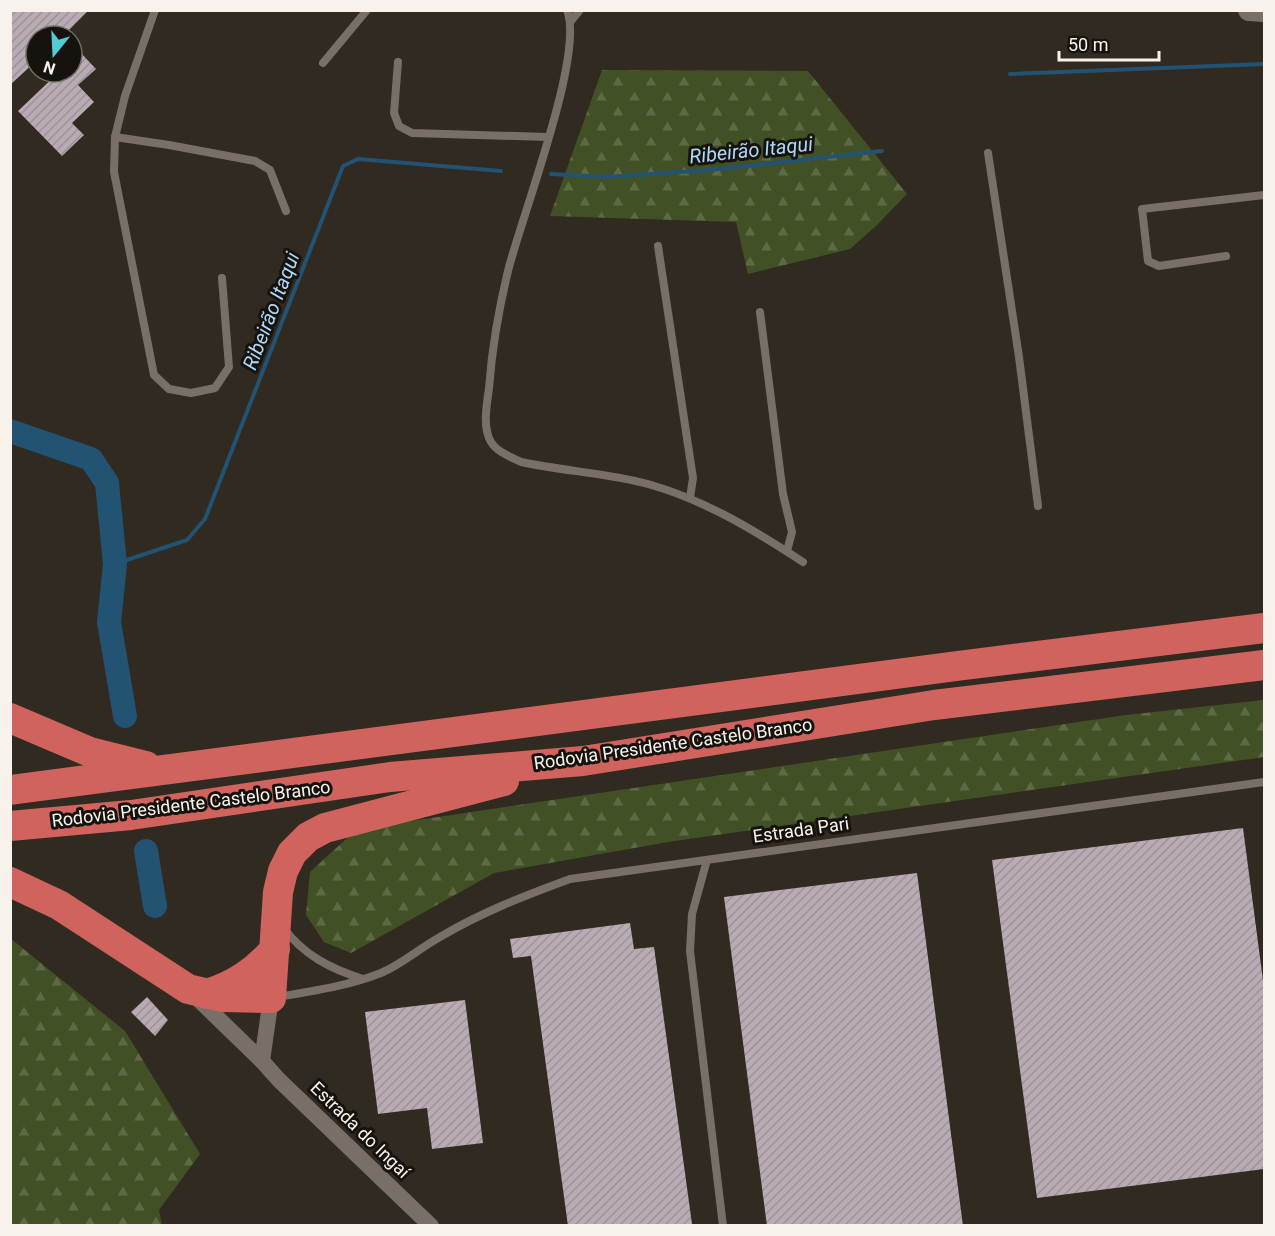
<svg xmlns="http://www.w3.org/2000/svg" width="1275" height="1236" font-family="Roboto,sans-serif">
	<style>
		.forest { fill: url(#forest-firs) }
		.lines { fill: none; stroke-linecap: round; stroke-linejoin: round }
		.stream { stroke: #225373; stroke-width: 4 }
		.river { stroke: #225373; stroke-width: 24 }
		.building { fill: url(#building-hatch) }
		.lane { stroke: #787066; stroke-width: 8 }
		.street { stroke: #787066; stroke-width: 16 }
		.secondary { stroke: #787066; stroke-width: 22 }
		.highway { stroke: #d0635d; stroke-width: 30 }
		.labels { text-anchor: middle; stroke-width: 6; stroke-linejoin: round; paint-order: stroke }
		.street-label { font-size: 18px; fill: #f7f3ec; stroke: #16130f }
		.water-label { font-size: 20px; font-style: italic; fill: #aed8f8; stroke: #16130f }
	</style>
	<defs>
		<pattern id="forest-firs" width="22" height="20" patternUnits="userSpaceOnUse" patternTransform="scale(1.5)"><rect width="22" height="20" fill="#415125"/><path d="M5 1l3.5 6h-7zM16 11l3.5 6h-7z" fill="#5d6a45"/></pattern>
		<pattern id="building-hatch" width="6" height="6" patternUnits="userSpaceOnUse" patternTransform="scale(1.5)"><rect width="6" height="6" fill="#b8abb4"/><path d="M-1 1l2-2M0 6l6-6M5 7l2-2" fill="none" stroke="#9c9299"/></pattern>
	</defs>
	<rect width="100%" height="100%" fill="#302a20"/>
	<!-- forest -->
	<g class="forest">
		<path d="M602,70L808,71L907,194L877,225L850,249L748,274L736,222L550,216Z"/>
		<path d="M1264,700V757L668,842L494,873L351,953L324,942L306,915L310,872L357,829L1126,715Z"/>
		<path d="M10,938L125,1031L200,1154L159,1210L162,1225H11Z"/>
	</g>
	<g class="lines">
		<!-- stream -->
		<g class="stream">
			<path d="M1010,74L1264,64"/>
			<path d="M551,174L607,177L710,170L882,151"/>
			<path d="M115,564L187,540L205,519L343,166L358,159L501,171"/>
		</g>
		<!-- river -->
		<g class="river">
			<path d="M10,431L91,459L107,483L115,564L109,622L125,716"/>
			<path d="M146,851L155,906"/>
		</g>
	</g>
	<!-- building -->
	<g class="building">
		<path d="M10,10H89L63,36H36V61L10,85Z"/>
		<path d="M80,52L96,69L78,85L94,102L72,123L84,135L62,156L18,111L59,72H72V60Z"/>
		<path d="M1243,828L1264,988V1169L1037,1198L992,860Z"/>
		<path d="M917,873L963,1226H767L724,897Z"/>
		<path d="M630,923L634,949L654,947L692,1224L568,1226L531,956L513,958L510,939Z"/>
		<path d="M147,997L168,1020L155,1036L131,1012Z"/>
		<path d="M465,1000L483,1143L432,1149L427,1108L378,1114L365,1012Z"/>
	</g>
	<g class="lines">
		<!-- lane -->
		<g class="lane">
			<path d="M155,10L125,96L115,137L114,172L154,375L169,389L191,393L215,388L229,367L222,278"/>
			<path d="M567,10C585,54 521,218 508,271C499,308 492,349 489,388C487,404 482,427 491,442C497,452 511,457 521,462C563,471 607,473 648,484C705,500 754,530 803,562"/>
			<path d="M571,21L580,10"/>
			<path d="M398,62L394,113L399,126L412,133L548,137"/>
			<path d="M323,63L367,10"/>
			<path d="M115,137L169,145L255,161L270,170L286,211"/>
			<path d="M988,153L1019,357L1038,506"/>
			<path d="M658,246L693,478L690,498"/>
			<path d="M1226,256L1159,266L1148,261L1142,209L1264,195"/>
			<path d="M760,312L783,494L792,532L787,551"/>
			<path d="M707,860L692,914L690,951L723,1226"/>
			<path d="M283,927C303,955 331,969 363,979"/>
			<path d="M278,997C313,991 348,986 381,973C402,964 420,948 440,937C482,912 524,896 570,879L1264,782"/>
		</g>
		<!-- street -->
		<g class="street">
			<path d="M193,994L262,1061L279,1080L431,1226"/>
			<path d="M262,1061L271,998"/>
		</g>
		<!-- secondary -->
		<path class="secondary" d="M1249,10L1264,11"/>
		<!-- highway -->
		<g class="highway">
			<path d="M10,718L90,752L146,766"/>
			<path d="M10,790L957,666L1264,628"/>
			<path d="M10,826L131,815L390,777L583,761L934,705L1264,665"/>
			<path d="M10,882L59,905L188,989L222,997L271,998L278,892L283,871L292,853L308,837L325,828L504,781"/>
			<path d="M207,994C235,985 255,972 275,949"/>
		</g>
	</g>
	<g class="labels">
		<!-- street labels -->
		<g class="street-label">
			<text transform="translate(673 744) rotate(-8)" y="6">Rodovia Presidente Castelo Branco</text>
			<text transform="translate(191 804) rotate(-7)" y="6">Rodovia Presidente Castelo Branco</text>
			<text transform="translate(801 830) rotate(-8)" y="6">Estrada Pari</text>
			<text transform="translate(360 1130) rotate(44)" y="6">Estrada do Ingaí</text>
		</g>
		<!-- water labels -->
		<g class="water-label">
			<text transform="translate(751 150) rotate(-6)" y="7">Ribeirão Itaqui</text>
			<text transform="translate(271 311) rotate(-69)" y="7">Ribeirão Itaqui</text>
		</g>
	</g>
	<!-- border -->
	<rect width="1275" height="1236" fill="none" stroke="#f7f3ec" stroke-width="24"/>
	<!-- north arrow -->
	<g transform="translate(54 54) rotate(198)"><circle r="28" fill="#16130f" stroke="#706d67" stroke-width="1.5"/>
	<path d="M0-4.5L10 22L0 15L-10 22Z" fill="#51ccd4"/>
	<text y="-9" font-size="16" font-weight="bold" text-anchor="middle" fill="#f7f3ec">N</text>
	</g>
	<!-- scale -->
	<path d="M1059 51v9h100v-9" fill="none" stroke="#f7f3ec" stroke-width="3"/>
	<text x="1068" y="51" font-size="18" fill="#f7f3ec" stroke="#16130f" stroke-width="4.5" paint-order="stroke">50 m</text>
</svg>
